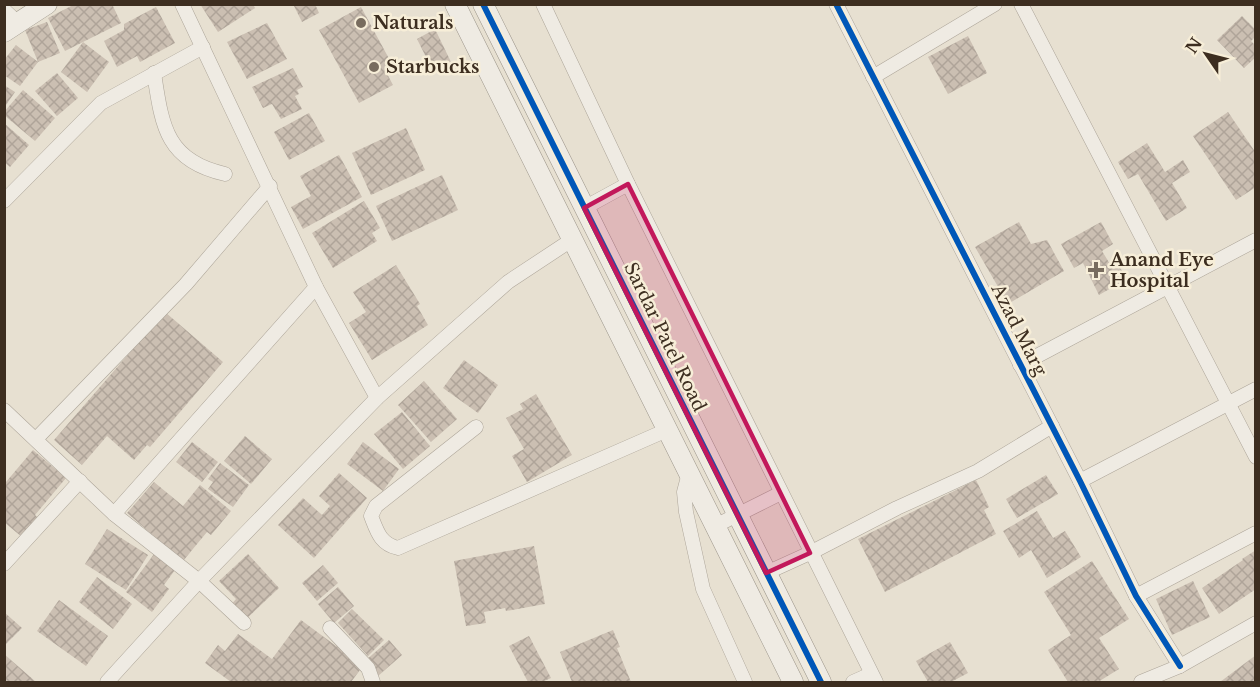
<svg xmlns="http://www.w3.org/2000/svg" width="1260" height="687" font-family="'Libre Baskerville',serif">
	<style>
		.building { fill: url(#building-cross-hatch) }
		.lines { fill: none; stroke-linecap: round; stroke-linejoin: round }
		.street-casing { stroke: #ada599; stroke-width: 15 }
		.secondary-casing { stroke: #9c958a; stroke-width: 21 }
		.street { stroke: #efebe3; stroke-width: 14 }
		.secondary { stroke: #efebe3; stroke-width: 20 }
		.cycleway-casing { stroke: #f7eed8; stroke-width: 10 }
		.cycleway { stroke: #0057b8; stroke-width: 6 }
		.marked { fill: #c2185b; fill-opacity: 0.2; stroke: #c2185b; stroke-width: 4.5; stroke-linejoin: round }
		.poi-dot { fill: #786c5e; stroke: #f7eed8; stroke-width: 2 }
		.labels { text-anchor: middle; stroke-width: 5; stroke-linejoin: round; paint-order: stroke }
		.poi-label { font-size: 18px; font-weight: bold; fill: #3d2e20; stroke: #f7eed8; text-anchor: start }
		.street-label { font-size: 18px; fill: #3d2e20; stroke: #f7eed8 }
	</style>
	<defs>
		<pattern id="building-cross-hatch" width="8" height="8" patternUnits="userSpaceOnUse" patternTransform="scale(1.5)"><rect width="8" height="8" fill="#cbbfb2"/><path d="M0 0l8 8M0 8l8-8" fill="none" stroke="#afa499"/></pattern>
	</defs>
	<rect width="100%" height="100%" fill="#e7e0d1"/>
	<!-- building -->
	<g class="building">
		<path d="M75,4H112L121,23L65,51L48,18Z"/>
		<path d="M200,4H253L255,8L218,32Z"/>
		<path d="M293,4H315L319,13L302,22Z"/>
		<path d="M156,7L175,43L140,62L137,56L117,67L104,41L124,30V24Z"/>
		<path d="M361,7L393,66L385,70L393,85L359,103L319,30Z"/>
		<path d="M1242,16L1256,30V36L1251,41L1256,46V57L1244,68L1217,40Z"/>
		<path d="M47,22L60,53L38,62L20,86L4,75V60L16,45L38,62L25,30Z"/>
		<path d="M267,23L287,59L247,79L227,42Z"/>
		<path d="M435,29L451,62L433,71L417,39Z"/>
		<path d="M968,36L987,73L948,94L928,57Z"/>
		<path d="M83,42L109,62L87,92L61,72Z"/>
		<path d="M293,68L303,87L297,90L299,94L295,96L302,109L281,119L272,104L263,108L252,87Z"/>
		<path d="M57,73L78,98L57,116L35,91Z"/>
		<path d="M4,85L15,92L4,108Z"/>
		<path d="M23,90L55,118L35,141L4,115V112Z"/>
		<path d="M1228,112L1256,153V187L1236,200L1193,136Z"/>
		<path d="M309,113L325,141L289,160L274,132Z"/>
		<path d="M4,123L29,145L10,167L4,162Z"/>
		<path d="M406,128L425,170L371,195L352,153Z"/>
		<path d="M1147,143L1165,172L1183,160L1190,172L1172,183L1187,208L1166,221L1138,174L1128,179L1118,162Z"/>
		<path d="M339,155L362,197L303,229L291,207L311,196L300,176Z"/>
		<path d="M442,175L458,210L392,241L376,206Z"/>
		<path d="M364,201L380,228L372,233L377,241L333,268L312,233Z"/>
		<path d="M1019,222L1031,244L1047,240L1064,271L1008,304L975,247Z"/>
		<path d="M1101,222L1113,244L1102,251L1113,269L1119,266L1127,279L1099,295L1083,263L1074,268L1061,244Z"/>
		<path d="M396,265L420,304L417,306L428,325L372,360L349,323L366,312L353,292Z"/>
		<path d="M165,312L223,362L150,447L147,445L134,460L107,436L82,465L54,440Z"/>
		<path d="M464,360L498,385L478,413L443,388Z"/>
		<path d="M424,381L457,419L431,442L398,405Z"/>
		<path d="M536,394L572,455L527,482L512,456L524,449L506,418L523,409L520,404Z"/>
		<path d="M402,412L430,446L403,469L374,434Z"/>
		<path d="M245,436L272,459L251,484L224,461Z"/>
		<path d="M192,442L218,462L202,482L176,462Z"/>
		<path d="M363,442L399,469L383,491L347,464Z"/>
		<path d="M33,450L66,478L35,515L42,522L22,537L4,522V481L6,482Z"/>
		<path d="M220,463L249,485L233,507L208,489L213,482L208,479Z"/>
		<path d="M339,473L367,498L314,558L278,525L303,498L322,515L330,506L319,496Z"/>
		<path d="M1046,475L1058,494L1017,518L1006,499Z"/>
		<path d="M976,480L989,507L984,510L996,534L885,592L858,539Z"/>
		<path d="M154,482L183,506L200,485L231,511L211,535L207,532L183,561L127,513Z"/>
		<path d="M1037,511L1053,538L1065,531L1081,557L1047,578L1031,550L1019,558L1003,531Z"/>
		<path d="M107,529L148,555L126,590L85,564Z"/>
		<path d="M534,546L545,604L506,611L505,608L484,612L486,623L466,626L454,561Z"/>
		<path d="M1256,550V589L1219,614L1202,588L1243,560L1242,559Z"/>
		<path d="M154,554L175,570L164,585L169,589L152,612L126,592Z"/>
		<path d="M248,554L279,588L244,621L230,606L236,599L219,581Z"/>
		<path d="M1092,561L1129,619L1099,638L1119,669L1098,682H1068L1048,650L1071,635L1044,592Z"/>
		<path d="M323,565L338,583L317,601L302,583Z"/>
		<path d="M97,577L132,604L113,629L79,602Z"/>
		<path d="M1193,581L1210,617L1172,635L1156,599Z"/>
		<path d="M338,587L354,606L334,623L318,604Z"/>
		<path d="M59,600L108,636L86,666L37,631Z"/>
		<path d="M352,609L384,640L368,656L338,623Z"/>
		<path d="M4,612L22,628L4,646Z"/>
		<path d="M301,620L363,666L351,682H231L205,663L218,645L225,651L238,634L272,659Z"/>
		<path d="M613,630L620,647L617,648L631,682H572L560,652Z"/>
		<path d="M529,636L551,678L542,682H528L509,646Z"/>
		<path d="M389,640L402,655L378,676L365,661Z"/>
		<path d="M950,642L968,673L951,682H928L916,661Z"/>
		<path d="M4,654L36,682H4Z"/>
		<path d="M1256,655V682H1220Z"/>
	</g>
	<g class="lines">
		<defs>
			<g id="street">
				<path d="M182,4L316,287L377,398"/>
				<path d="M543,4L628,184L876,682"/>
				<path d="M836,4L1080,481L1136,596L1180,666"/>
				<path d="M1021,4L1256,457"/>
				<path d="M4,10L18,23"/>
				<path d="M154,73C162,126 166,161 225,174"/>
				<path d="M873,77L995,4"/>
				<path d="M4,201L101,103L203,47"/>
				<path d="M584,208L628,184"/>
				<path d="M1020,365L1256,240"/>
				<path d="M4,410L114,514L199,581L244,623"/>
				<path d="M476,427L376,506L371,516C377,531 380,544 398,548L667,430"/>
				<path d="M36,439L186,284L270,186"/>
				<path d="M689,473L684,492L686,512L703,589L745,682"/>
				<path d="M1080,481L1256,389"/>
				<path d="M114,514L316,287"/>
				<path d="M715,526L781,493"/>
				<path d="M4,564L80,481"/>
				<path d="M766,573L810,553L897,508L978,471L1052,426"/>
				<path d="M1136,596L1256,533"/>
				<path d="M330,628L368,668L373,682"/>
				<path d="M107,682L199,581L377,398L508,282L573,239"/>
				<path d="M853,682L871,674"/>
				<path d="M1141,682L1180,666L1256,623"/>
			</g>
			<g id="secondary">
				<path d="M455,4L793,682"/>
				<path d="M483,4L821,682"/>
				<path d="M4,32L47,4"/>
			</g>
		</defs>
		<!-- street casing -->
		<use href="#street" class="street-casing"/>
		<!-- secondary casing -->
		<use href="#secondary" class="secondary-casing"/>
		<!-- street -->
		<use href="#street" class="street"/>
		<!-- secondary -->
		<use href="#secondary" class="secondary"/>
		<defs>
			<g id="cycleway">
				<path d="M483,4L821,682"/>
				<path d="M836,4L1080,481L1136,596L1180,666"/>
			</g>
		</defs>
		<!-- cycleway casing -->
		<use href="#cycleway" class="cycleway-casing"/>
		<!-- cycleway -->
		<use href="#cycleway" class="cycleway"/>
	</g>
	<!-- marked area -->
	<path class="marked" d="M628,184L810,553L766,573L584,208Z"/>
	<!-- markers -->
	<g class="poi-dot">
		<circle cx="361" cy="23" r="6"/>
		<circle cx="374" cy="67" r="6"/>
		<path d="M1093 261h6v6h6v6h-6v6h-6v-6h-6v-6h6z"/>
	</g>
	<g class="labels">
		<!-- poi labels -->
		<g class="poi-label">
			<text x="373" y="29">Naturals</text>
			<text x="386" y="73">Starbucks</text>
			<text x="1110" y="266">Anand Eye<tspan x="1110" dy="21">Hospital</tspan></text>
		</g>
		<!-- street labels -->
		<g class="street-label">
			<text transform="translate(1019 330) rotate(63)" y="6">Azad Marg</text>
			<text transform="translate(665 337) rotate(64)" y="6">Sardar Patel Road</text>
		</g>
	</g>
	<!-- border -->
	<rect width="1260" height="687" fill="none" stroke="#3d2e20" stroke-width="12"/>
	<!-- north arrow -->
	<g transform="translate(1206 54) rotate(305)" stroke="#f7eed8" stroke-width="4.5" paint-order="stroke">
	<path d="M0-4.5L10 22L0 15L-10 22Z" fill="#3d2e20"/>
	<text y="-9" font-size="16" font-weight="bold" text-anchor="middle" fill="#3d2e20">N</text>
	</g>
</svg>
